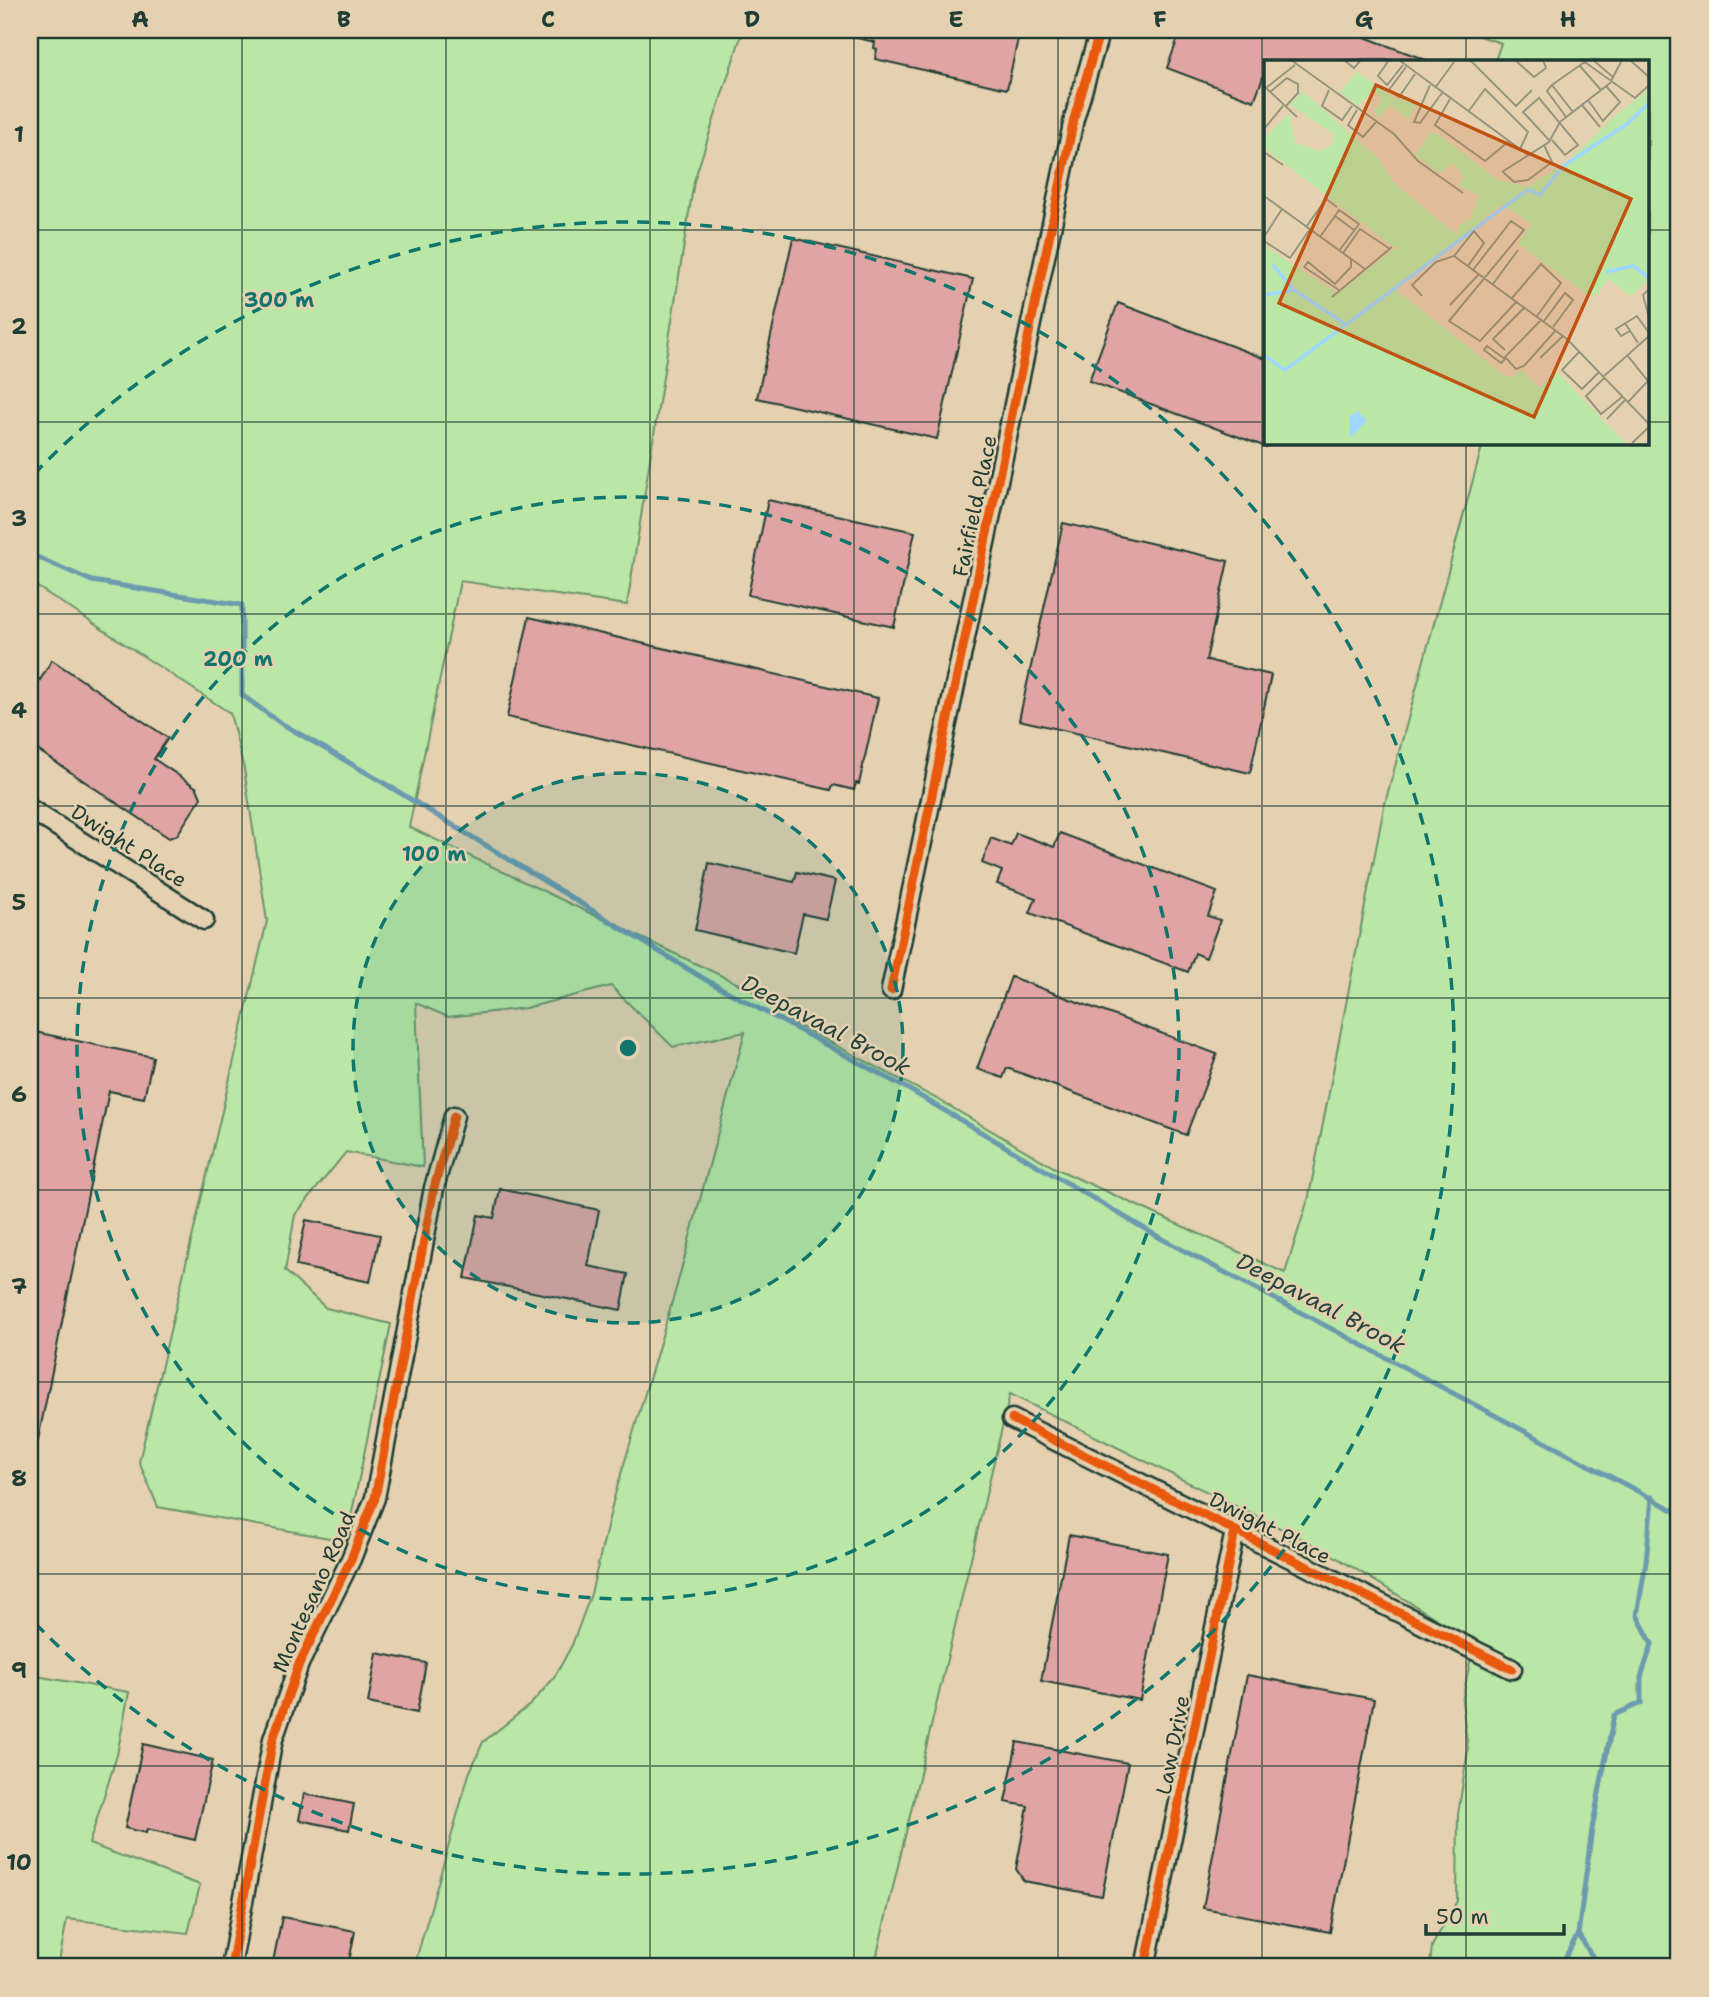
<svg xmlns="http://www.w3.org/2000/svg" width="1709" height="1997" font-family="'Shantell Sans',sans-serif">
	<style>
		.green { fill: #bae7a5; stroke: #6c926c; stroke-width: 2 }
		.lines { fill: none; stroke-linecap: round; stroke-linejoin: round }
		.stream { stroke: #6c9aae; stroke-width: 5 }
		.building { fill: #e0a5a3; stroke: #1f3d34; stroke-width: 2 }
		.street-casing { stroke: #1f3d34; stroke-width: 23 }
		.street { stroke: #e5d1b0; stroke-width: 18 }
		.cycleway-casing { stroke: #e5d1b0; stroke-width: 13 }
		.cycleway { stroke: #e8590c; stroke-width: 9 }
		.grid { fill: none; stroke: #1f3d34; stroke-width: 2; stroke-opacity: 0.55 }
		.ring { fill: none; stroke: #0f766e; stroke-width: 3.5; stroke-dasharray: 12 9 }
		.labels { text-anchor: middle; stroke-width: 5; stroke-linejoin: round; paint-order: stroke }
		.street-label { font-size: 21px; fill: #1f3d34; stroke: #e5d1b0 }
		.water-label { font-size: 23px; font-style: italic; fill: #25453e; stroke: #e5d1b0 }
		.inset-river { fill: none; stroke: #9fd8ff; stroke-width: 3.5 }
		.inset-road { fill: none; stroke: #96967e; stroke-width: 2 }
		.view { fill: #c05314; fill-opacity: 0.15; stroke: #c05314; stroke-width: 3.5 }
		.inset-edge { fill: none; stroke: #1f3d34; stroke-width: 3.5 }
		.centre { fill: #0f766e; stroke: #e5d1b0; stroke-width: 3.5 }
		.ring-label { font-size: 21px; text-anchor: middle; font-weight: bold; fill: #0f766e; stroke: #e5d1b0; stroke-width: 5; stroke-linejoin: round; paint-order: stroke }
		.neatline { fill: none; stroke: #1f3d34; stroke-width: 2.5 }
		.grid-label { font-size: 23px; text-anchor: middle; font-weight: bold; fill: #1f3d34 }
	</style>
	<rect width="100%" height="100%" fill="#e5d1b0"/>
	<filter id="ink" filterUnits="userSpaceOnUse"><feTurbulence type="fractalNoise" baseFrequency=".0143" numOctaves="2"/><feDisplacementMap in="SourceGraphic" scale="14" xChannelSelector="R" yChannelSelector="G"/><feConvolveMatrix kernelMatrix="1 2 1 2 8 2 1 2 1" color-interpolation-filters="sRGB"/></filter>
	<g filter="url(#ink)">
		<!-- green -->
		<g class="green">
			<path d="M30,30H743L694,181L627,605L460,581L409,827L787,1007L786,1019L939,1100L1057,1169L1285,1273L1309,1196L1384,807L1483,443H1648V61H1495L1501,43L1461,30H1679V1967H1430L1432,1946L1457,1901L1458,1814L1468,1750L1462,1701L1474,1642L1326,1551L1010,1394L874,1967H414L469,1774L483,1742L531,1704L554,1678L572,1645L591,1594L614,1498L677,1285L745,1032L673,1047L611,986L526,1008L448,1017L416,1003L423,1167L346,1152L295,1215L285,1271L326,1308L391,1324L346,1541L158,1507L139,1462L267,921L244,769L230,713L30,582Z"/>
			<path d="M30,1675L129,1692L117,1755L89,1844L200,1885L188,1933L67,1919L58,1967H30V1845L38,1797L30,1795Z"/>
		</g>
		<g class="lines">
			<!-- stream -->
			<g class="stream">
				<path d="M30,554L92,581L242,605V695L279,722L379,780L706,980L908,1089L1162,1239L1679,1513"/>
				<path d="M1560,1967L1578,1934"/>
				<path d="M1599,1967L1578,1934L1592,1829L1614,1715L1641,1703V1677L1652,1644L1637,1615L1646,1562L1652,1497"/>
			</g>
		</g>
		<!-- building -->
		<g class="building">
			<path d="M849,30H1020L1007,89L875,59L877,49L874,48L875,42L848,36Z"/>
			<path d="M1181,30H1346L1426,60L1266,61V69L1254,101L1167,68Z"/>
			<path d="M793,238L973,279L937,439L757,398Z"/>
			<path d="M1118,303L1266,359V447L1089,381Z"/>
			<path d="M768,500L915,532L894,627L748,595Z"/>
			<path d="M1063,523L1228,561L1206,660L1271,675L1250,773L1019,720Z"/>
			<path d="M529,617L878,698L859,784L856,783L854,790L833,785L831,790L507,717Z"/>
			<path d="M52,660L168,738L154,759L197,788L201,798L177,835L169,838L30,745V673L40,680Z"/>
			<path d="M1016,833L1054,847L1060,833L1217,892L1208,916L1220,920L1206,958L1195,953L1188,972L1030,913L1036,898L997,884L1002,871L982,863L991,838L1011,846Z"/>
			<path d="M709,863L794,882L797,872L835,881L826,919L803,914L794,953L695,930Z"/>
			<path d="M1011,977L1217,1054L1186,1135L1007,1068L1003,1078L977,1069Z"/>
			<path d="M30,1031L153,1057L144,1098L109,1091L37,1445L30,1444Z"/>
			<path d="M500,1189L599,1210L588,1266L628,1274L621,1310L465,1278L478,1215L494,1218Z"/>
			<path d="M306,1220L380,1235L370,1282L296,1266Z"/>
			<path d="M1069,1535L1168,1554L1140,1700L1041,1681Z"/>
			<path d="M377,1653L426,1663L417,1713L368,1703Z"/>
			<path d="M1247,1675L1374,1699L1330,1932L1203,1908Z"/>
			<path d="M1017,1742L1128,1763L1102,1896L1024,1881L1016,1869L1028,1806L1005,1802Z"/>
			<path d="M143,1744L213,1760L195,1840L147,1829L146,1833L125,1828Z"/>
			<path d="M304,1794L354,1804L349,1830L299,1820Z"/>
			<path d="M282,1917L355,1931L348,1967H272Z"/>
		</g>
		<g class="lines">
			<defs>
				<g id="street">
					<path d="M30,809L204,920"/>
					<path d="M891,990L1074,119L1100,30"/>
					<path d="M1012,1419L1512,1669"/>
					<path d="M231,1967L273,1739L299,1664L351,1559L375,1498L434,1188L454,1116"/>
					<path d="M1145,1967L1235,1531"/>
				</g>
			</defs>
			<!-- street casing -->
			<use href="#street" class="street-casing"/>
			<!-- street -->
			<use href="#street" class="street"/>
			<defs>
				<g id="cycleway">
					<path d="M891,990L1074,119L1100,30"/>
					<path d="M1012,1419L1512,1669"/>
					<path d="M231,1967L273,1739L299,1664L351,1559L375,1498L434,1188L454,1116"/>
					<path d="M1145,1967L1235,1531"/>
				</g>
			</defs>
			<!-- cycleway casing -->
			<use href="#cycleway" class="cycleway-casing"/>
			<!-- cycleway -->
			<use href="#cycleway" class="cycleway"/>
		</g>
	</g>
	<!-- grid -->
	<path class="grid" d="M242,30V1967M446,30V1967M650,30V1967M854,30V1967M1058,30V1967M1262,30V1967M1466,30V61M30,230H1266M1648,230H1679M30,422H1266M1648,422H1679M1466,443V1967M30,614H1679M30,806H1679M30,998H1679M30,1190H1679M30,1382H1679M30,1574H1679M30,1766H1679"/>
	<!-- distance rings -->
	<circle cx="628" cy="1048" r="275" fill="#0f766e" fill-opacity=".12"/>
	<g class="ring">
		<circle cx="628" cy="1048" r="275"/>
		<circle cx="628" cy="1048" r="551"/>
		<path d="M34 474A826 826 0 1 1 34 1622"/>
	</g>
	<g class="labels">
		<!-- street labels -->
		<g class="street-label">
			<text transform="translate(975 506) rotate(-78)" y="7">Fairfield Place</text>
			<text transform="translate(129 846) rotate(33)" y="7">Dwight Place</text>
			<text transform="translate(1270 1528) rotate(27)" y="7">Dwight Place</text>
			<text transform="translate(314 1592) rotate(-66)" y="7">Montesano Road</text>
			<text transform="translate(1173 1745) rotate(-79)" y="7">Law Drive</text>
		</g>
		<!-- water labels -->
		<g class="water-label">
			<text transform="translate(826 1025) rotate(28)" y="8">Deepavaal Brook</text>
			<text transform="translate(1321 1303) rotate(28)" y="8">Deepavaal Brook</text>
		</g>
	</g>
	<!-- overview -->
	<g transform="translate(1264 60)">
		<rect width="385" height="385" fill="#e5d1b0"/>
		<path d="M93,12L135,41L141,35L154,43L144,59L127,45L115,57L110,53L118,38L108,31L94,46L76,32ZM385,30V220L367,236L344,219L334,234L325,236L254,184L267,164L238,144L132,230L241,316L249,317L258,310L276,328L292,311L363,385H0V186L74,233L131,188L0,88V78L25,53L31,83L56,91L68,85L71,75L26,45L38,31L114,98L130,123L193,175L195,165L206,160L215,135L194,126L200,117L189,103L176,113L151,95L166,73H173L234,120L263,127L303,102L353,54Z" fill="#bae7a5"/>
		<path d="M94,351L103,361L86,378V356Z" fill="#9fd8ff"/>
		<path class="inset-river" d="M9,205L30,230M342,212L369,206L385,218M0,235L30,230L80,263M0,295L21,310L259,133L265,130L276,135L299,106L363,64L385,43"/>
		<path class="inset-road" d="M27,0L130,74L154,101L199,133M80,0L90,8L97,0M125,0L114,16L123,25L139,5M135,0L264,95M206,0L252,46L268,30M251,0L270,17L282,8L279,0M318,0L371,38L385,25M329,0L350,18M366,0L385,17M316,6L337,30M142,7L125,30L135,37L151,14M166,25L150,62L156,63L178,33M288,25L283,31L302,57M0,26L33,57M2,28L31,5M171,28L190,2M65,30L58,46L78,60L88,46M6,32L23,18L34,24V33L21,47M186,39L171,65L221,101L245,81M324,40L339,61L356,42L342,26M318,45L336,67M93,50L84,65L99,77L112,62M204,52L221,29L264,72L256,89M309,52L288,25L322,1M0,69L19,46M286,81L259,52L275,38L314,85L301,95L288,80M0,92L19,105M238,112L285,82L296,62L346,23L358,0M239,112L250,122L264,120L288,102L280,85M0,136L101,209M42,167L62,139L73,147M0,177L18,149M56,177L71,156M0,181L26,198L46,169M75,191L95,164L75,150L71,156L90,170M79,193L96,169L126,189M190,196L303,279L385,364M40,207L44,202L71,224L87,207V199M40,207L75,230M209,210L247,161L260,170L185,261L216,281L253,241M229,224L254,190M385,229L379,235L385,258M158,236L148,225L172,202L190,196L210,171L220,183L204,206M68,237L128,187M248,238L277,204L297,223L273,256M186,245L215,214M278,259L241,297L252,309L260,306L292,270M280,261L301,233L309,240L289,267M361,263L374,283M366,271L357,276L352,269L373,256L385,273M223,286L241,299L237,303L220,290ZM241,290L229,279L261,247M315,292L298,310L318,329L335,312M363,295L384,321L364,342M276,298L299,276M339,317L385,276M340,318L322,336L337,354L358,337M343,359L361,340M368,383L385,367"/>
		<path class="view" d="M112,25L367,139L270,357L15,243Z"/>
		<rect width="385" height="385" class="inset-edge"/>
	</g>
	<circle cx="628" cy="1048" r="10" class="centre"/>
	<g class="ring-label">
		<text x="279" y="307">300 m</text>
		<text x="238" y="666">200 m</text>
		<text x="434" y="861">100 m</text>
	</g>
	<!-- margin -->
	<rect width="1709" height="1997" fill="none" stroke="#e5d1b0" stroke-width="77"/>
	<!-- scale -->
	<path d="M1426 1924v10h138v-10" fill="none" stroke="#1f3d34" stroke-width="3.5"/>
	<text x="1436" y="1924" font-size="21" fill="#1f3d34" stroke="#e5d1b0" stroke-width="5" paint-order="stroke">50 m</text>
	<rect x="38" y="38" width="1632" height="1920" class="neatline"/>
	<g class="grid-label">
		<text x="140" y="27">A</text>
		<text x="344" y="27">B</text>
		<text x="548" y="27">C</text>
		<text x="752" y="27">D</text>
		<text x="956" y="27">E</text>
		<text x="1160" y="27">F</text>
		<text x="1364" y="27">G</text>
		<text x="1568" y="27">H</text>
		<text x="19" y="142">1</text>
		<text x="19" y="334">2</text>
		<text x="19" y="526">3</text>
		<text x="19" y="718">4</text>
		<text x="19" y="910">5</text>
		<text x="19" y="1102">6</text>
		<text x="19" y="1294">7</text>
		<text x="19" y="1486">8</text>
		<text x="19" y="1678">9</text>
		<text x="19" y="1870">10</text>
	</g>
</svg>
